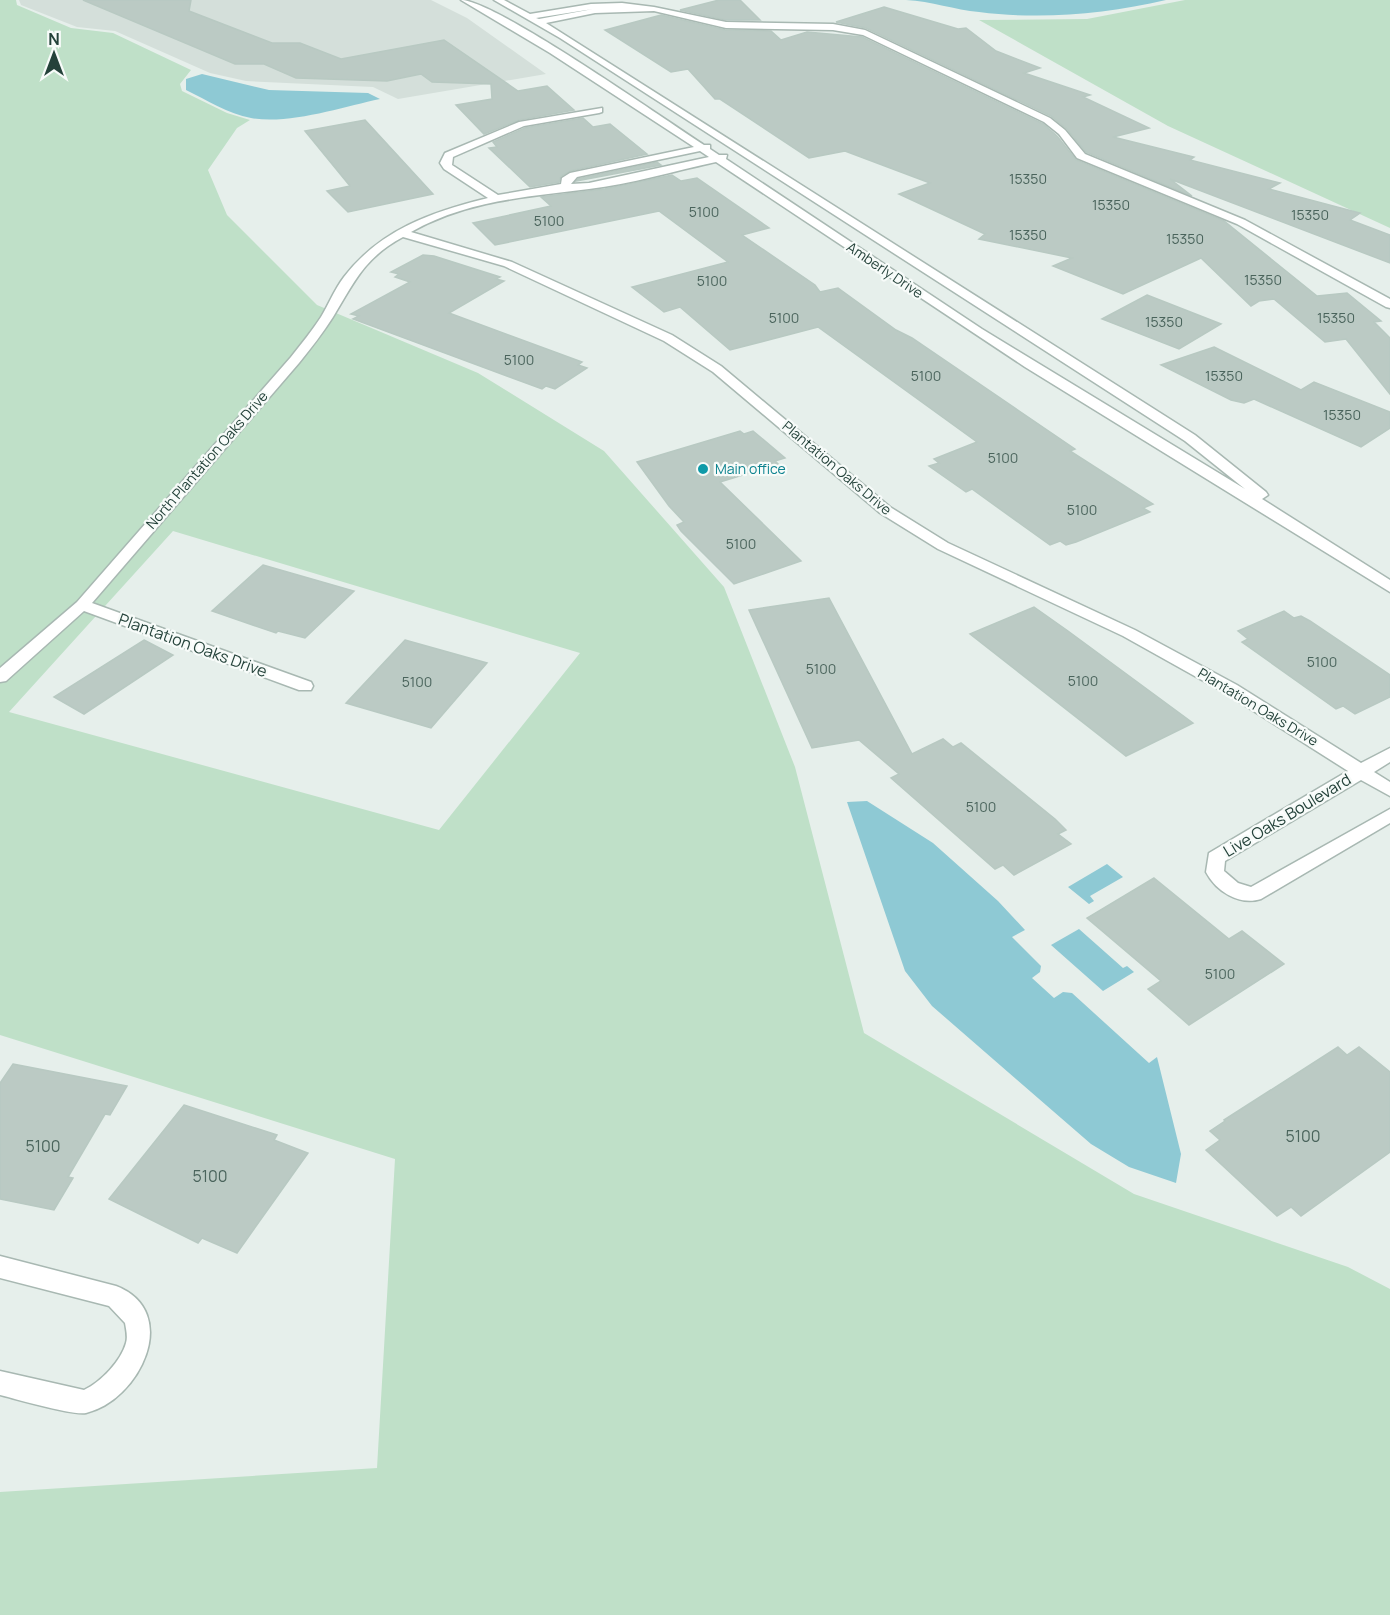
<svg xmlns="http://www.w3.org/2000/svg" width="1390" height="1615" font-family="Manrope,sans-serif">
	<style>
		.built { fill: #d4dfda }
		.green { fill: #bfe0c8; fill-rule: evenodd }
		.water { fill: #8ec9d4 }
		.building { fill: #bbcac4; stroke: #b8c9c2; stroke-width: 1.5 }
		.lines { fill: none; stroke-linecap: round; stroke-linejoin: round }
		.street-casing { stroke: #a8b8b2; stroke-width: 3 }
		.street { fill: #fff; fill-rule: evenodd }
		.culture-dot { fill: #0f9aa8; stroke: #f7fbf9; stroke-width: 2 }
		.labels { text-anchor: middle; stroke-width: 4.5; stroke-linejoin: round; paint-order: stroke }
		.number-label { font-size: 14px; fill: #4a645c }
		.far-street-label { font-size: 14px; fill: #24423a; stroke: #f7fbf9 }
		.far-culture-label { font-size: 14px; fill: #0d838f; stroke: #f7fbf9; text-anchor: start }
		.street-label { font-size: 16px; fill: #24423a; stroke: #f7fbf9 }
		.near-number-label { font-size: 16px; fill: #4a645c }
	</style>
	<rect width="100%" height="100%" fill="#e6efeb"/>
	<!-- built -->
	<path class="built" d="M19,0H431L467,18L546,74L398,99L373,87L246,81L210,73L115,31L77,27L21,5Z"/>
	<!-- green -->
	<g class="green">
		<path d="M0,0H16L17,5L71,28L113,33L191,70L180,84L182,91L227,113L250,120L237,128L208,170L227,215L317,305L478,373L604,451L724,587L795,767L864,1033L1134,1194L1348,1267L1390,1289V1615H0V1492L377,1468L395,1159L0,1035ZM173,531L580,653L439,830L9,712Z"/>
		<path d="M1185,0H1390V228L1168,126L979,20L1087,19Z"/>
	</g>
	<!-- water -->
	<g class="water">
		<path d="M906,0H1166C1105,14 1042,20 979,12C955,10 931,1 906,0Z"/>
		<path d="M202,74L269,90L368,93L380,99C342,107 289,125 251,118C228,114 207,100 186,90V79Z"/>
		<path d="M867,801L933,843L998,901L1025,930L1012,937L1041,966L1040,972L1032,978L1054,998L1063,992L1072,993L1149,1063L1157,1057L1181,1154L1176,1183L1129,1167L1091,1144L932,1006L905,971L847,802Z"/>
		<path d="M1107,864L1123,877L1090,896L1094,901L1089,904L1068,887Z"/>
		<path d="M1079,929L1123,968L1127,966L1134,972L1103,991L1051,945Z"/>
	</g>
	<!-- building -->
	<g class="building">
		<path d="M83,0H191L189,11L272,43H300L341,59L444,40L518,91L547,86L574,110L519,120L484,134L456,105L492,99L491,84L432,82L421,74L387,81L296,78L264,64H235Z"/>
		<path d="M719,0H740L760,20H726L680,10Z"/>
		<path d="M884,7L958,29L966,28L996,51L1040,68L1024,73L1090,95L1083,97L1149,128L1113,137L1194,157L1190,160L1280,183L1269,189L1360,213L1350,220L1390,235V263L1170,179L1192,196L1086,152L1067,129L1051,116L866,28L836,22Z"/>
		<path d="M661,15L725,30L771,31L781,40L807,32L862,37L1043,124L1057,136L1076,160L1224,221L1317,296L1347,293L1381,321L1374,322L1390,338V394L1346,339L1325,342L1274,299L1259,301L1251,306L1201,258L1123,294L1053,266L1072,258L979,239L985,234L899,194L930,183L845,151L809,158L720,99H715L688,69L671,72L605,30Z"/>
		<path d="M583,118L593,127L610,124L647,154L570,171L561,176L559,182L530,187L489,148L497,147L493,142L525,128Z"/>
		<path d="M365,120L433,194L348,212L327,191L350,186L305,131Z"/>
		<path d="M657,162L661,165L576,181L578,179Z"/>
		<path d="M672,175L681,181L697,178L769,228L742,235L815,285L820,292L838,288L896,330L912,338L1075,449L1070,451L1153,504L1143,508L1150,512L1076,542L1066,545L1060,541L1050,545L972,489L966,492L929,466L939,463L934,459L977,442L818,327L730,350L680,307L664,312L632,287L728,262L659,211L495,245L473,223L551,206L541,197L605,189Z"/>
		<path d="M423,255L434,256L500,277L496,279L504,281L449,313L582,362L578,365L587,368L555,389L546,386L542,389L353,319L359,316L351,314L410,282L395,277L399,274L391,272Z"/>
		<path d="M1147,295L1221,324L1179,349L1102,319Z"/>
		<path d="M1214,347L1301,390L1314,382L1390,412V428L1361,447L1254,399L1244,403L1231,400L1161,365Z"/>
		<path d="M740,431L744,434L753,431L785,458L775,461L778,464L720,482L801,561L734,584L681,531L677,525L684,522L669,506L637,462Z"/>
		<path d="M263,565L354,591L305,638L278,631L276,633L212,611Z"/>
		<path d="M829,598L912,754L943,739L953,747L961,743L1055,819L1066,830L1058,834L1071,844L1014,875L1003,865L995,869L891,778L899,774L859,740L812,748L749,610Z"/>
		<path d="M1034,607L1068,631L1193,723L1126,756L970,634Z"/>
		<path d="M1284,611L1294,618L1301,616L1310,621L1390,675V697L1355,714L1343,706L1336,709L1242,642L1248,639L1238,631Z"/>
		<path d="M144,640L173,655L84,714L54,697Z"/>
		<path d="M405,640L487,663L431,728L346,703Z"/>
		<path d="M1154,878L1229,939L1242,931L1284,964L1189,1025L1148,989L1161,981L1087,918Z"/>
		<path d="M1338,1047L1347,1055L1359,1047L1390,1072V1152L1301,1216L1291,1207L1277,1216L1206,1150L1220,1140L1210,1131L1225,1121L1224,1120Z"/>
		<path d="M13,1064L127,1086L110,1115L105,1114L68,1177L73,1178L54,1210L0,1199V1083Z"/>
		<path d="M184,1105L277,1135L274,1140L308,1153L237,1253L202,1238L198,1243L109,1199Z"/>
	</g>
	<g class="lines">
		<defs>
			<g id="street">
				<path d="M461,0C495,0 664,119 704,145H710V149L719,155H727L726,159L982,329L1245,489L1185,441L560,38L494,0H504L530,14L591,4L622,3L654,7L726,22L833,24L865,30L1050,118L1065,130L1085,154L1245,220L1390,299V308L1386,307L1237,224L1077,158L1059,134L1044,122L863,35L833,30L726,28L654,11L595,13L546,23L1195,435L1266,492L1268,495L1262,499L1390,580V592L1025,367L716,162C674,171 631,184 589,189C527,197 468,200 411,232L512,262L672,335L721,366L890,507L948,543L1135,630L1237,685L1361,763L1390,748V762L1374,772L1390,782V796L1361,780L1225,861L1224,871L1238,883L1251,887L1390,809V823L1261,899C1239,906 1216,891 1206,872L1209,853L1348,771L1225,693L1123,636L938,549L880,513L713,372L664,341L504,266L403,237C364,258 355,281 333,317C323,333 311,348 299,363L92,603L311,682L313,686L311,690H299L84,611L6,681L0,682V668L77,602L291,357C301,344 312,331 321,317C329,304 334,290 344,277C380,230 431,212 488,198L444,169L440,163L445,153L519,122L602,108V112L599,113L524,126L453,157L452,165L498,195L561,184L562,178L570,173L694,147L550,53ZM593,9L539,19L536,18ZM700,151L709,157L589,183L571,184L577,177Z"/>
				<path d="M0,1256L116,1286C183,1312 139,1401 86,1413C74,1416 16,1399 0,1395V1371L84,1390C101,1382 121,1361 126,1343C128,1337 126,1329 125,1323L109,1306L0,1278Z"/>
			</g>
		</defs>
		<!-- street casing -->
		<use href="#street" class="street-casing"/>
		<!-- street -->
		<use href="#street" class="street"/>
	</g>
	<!-- markers -->
	<circle class="culture-dot" cx="703" cy="469" r="6"/>
	<g class="labels">
		<!-- number labels -->
		<g class="number-label">
			<text x="1028" y="184">15350</text>
			<text x="1111" y="210">15350</text>
			<text x="704" y="217">5100</text>
			<text x="1310" y="220">15350</text>
			<text x="549" y="226">5100</text>
			<text x="1028" y="240">15350</text>
			<text x="1185" y="244">15350</text>
			<text x="1263" y="285">15350</text>
			<text x="712" y="286">5100</text>
			<text x="784" y="323">5100</text>
			<text x="1336" y="323">15350</text>
			<text x="1164" y="327">15350</text>
			<text x="519" y="365">5100</text>
			<text x="926" y="381">5100</text>
			<text x="1224" y="381">15350</text>
			<text x="1342" y="420">15350</text>
			<text x="1003" y="463">5100</text>
			<text x="1082" y="515">5100</text>
			<text x="741" y="549">5100</text>
			<text x="1322" y="667">5100</text>
			<text x="821" y="674">5100</text>
			<text x="1083" y="686">5100</text>
			<text x="417" y="687">5100</text>
			<text x="981" y="812">5100</text>
			<text x="1220" y="979">5100</text>
		</g>
		<!-- far-street labels -->
		<g class="far-street-label">
			<text transform="translate(885 270) rotate(34)" y="5">Amberly Drive</text>
			<text transform="translate(207 460) rotate(-49)" y="5">North Plantation Oaks Drive</text>
			<text transform="translate(837 468) rotate(40)" y="5">Plantation Oaks Drive</text>
			<text transform="translate(1258 707) rotate(31)" y="5">Plantation Oaks Drive</text>
		</g>
		<!-- far-culture labels -->
		<g class="far-culture-label">
			<text x="715" y="474">Main office</text>
		</g>
		<!-- street labels -->
		<g class="street-label">
			<text transform="translate(193 645) rotate(20)" y="6">Plantation Oaks Drive</text>
			<text transform="translate(1287 815) rotate(-31)" y="6">Live Oaks Boulevard</text>
		</g>
		<!-- near-number labels -->
		<g class="near-number-label">
			<text x="1303" y="1142">5100</text>
			<text x="43" y="1152">5100</text>
			<text x="210" y="1182">5100</text>
		</g>
	</g>
	<!-- north arrow -->
	<g transform="translate(54 54)" stroke="#f7fbf9" stroke-width="4.5" paint-order="stroke">
	<path d="M0-4.5L10 22L0 15L-10 22Z" fill="#24423a"/>
	<text y="-9" font-size="16" font-weight="bold" text-anchor="middle" fill="#24423a">N</text>
	</g>
</svg>
